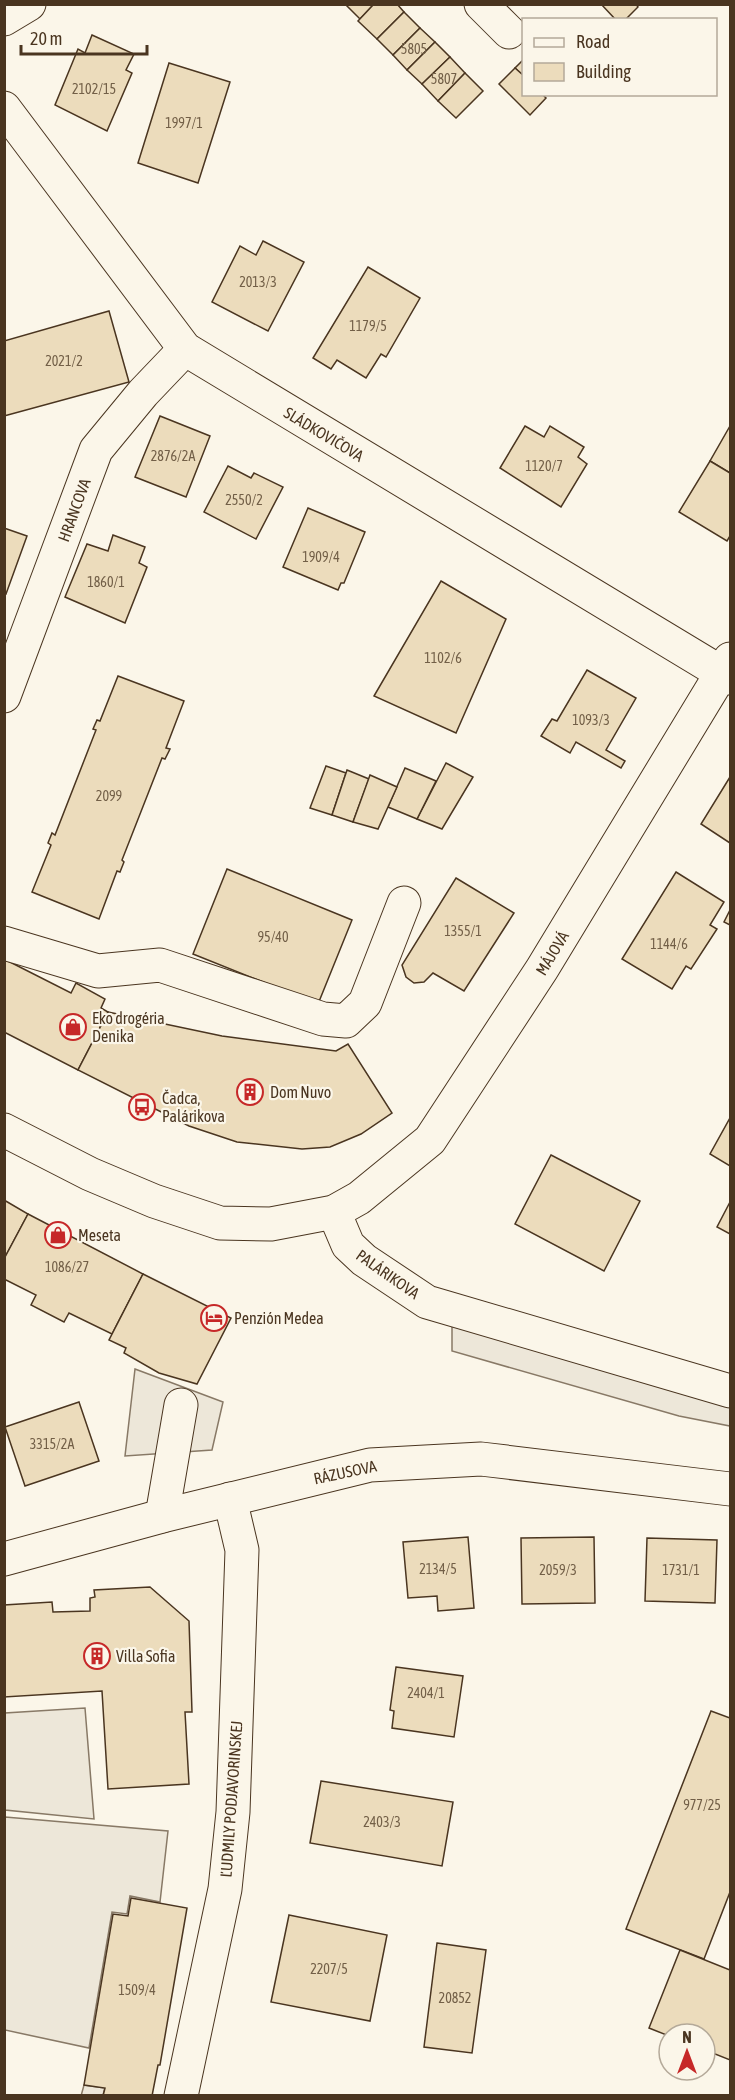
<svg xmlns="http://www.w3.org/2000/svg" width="735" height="2100" font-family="'Asap Condensed',sans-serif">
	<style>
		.parking { fill: #ede7d9; stroke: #887966; stroke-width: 1.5 }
		.building { fill: #ecdcbc; stroke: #4a3520; stroke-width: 1.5 }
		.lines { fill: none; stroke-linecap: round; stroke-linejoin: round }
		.minor-casing { stroke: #4a3520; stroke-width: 35 }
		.major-casing { stroke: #4a3520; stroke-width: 35 }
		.minor { stroke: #fbf6e9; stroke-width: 33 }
		.major { stroke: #fbf6e9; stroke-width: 33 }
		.labels { text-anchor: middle; stroke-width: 4.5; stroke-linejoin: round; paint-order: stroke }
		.number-label { font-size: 14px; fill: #725f47 }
		.street-label { font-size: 16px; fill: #4a3520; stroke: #fbf6e9 }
		.poi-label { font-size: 16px; fill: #4a3520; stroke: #fbf6e9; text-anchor: start }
	</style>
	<rect width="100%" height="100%" fill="#fbf6e9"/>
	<!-- parking -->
	<g class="parking">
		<path d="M452,1322L730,1400V1426L679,1416L452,1351Z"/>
		<path d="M135,1369L223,1402L212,1450L125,1456Z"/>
		<path d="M85,1708L94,1819L5,1810V1713Z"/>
		<path d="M5,1817L168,1831L160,1902L130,1896L127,1914L112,1912L89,2048L5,2030Z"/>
		<path d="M84,2085L105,2088L103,2095L81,2096Z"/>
	</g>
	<!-- building -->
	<g class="building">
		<path d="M345,4H374L360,19Z"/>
		<path d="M374,4H397L404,12L377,39L358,21Z"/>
		<path d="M601,4H636L638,7L625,20H616Z"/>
		<path d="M404,12L420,28L393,55L377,39Z"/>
		<path d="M420,28L435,42L407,70L393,55Z"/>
		<path d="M92,35L134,54L126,70L132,73L107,131L55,105L78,49L85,53Z"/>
		<path d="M435,42L450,57L422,84L407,70Z"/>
		<path d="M450,57L465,73L438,101L422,84Z"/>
		<path d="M524,59V76L515,68Z"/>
		<path d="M169,63L230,82L198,183L138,163Z"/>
		<path d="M515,68L524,76V94H542L546,98L530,115L499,84Z"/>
		<path d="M465,73L483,91L456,118L438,101Z"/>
		<path d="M263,241L304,262L268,331L212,302L240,246L256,255Z"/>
		<path d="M368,267L420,298L386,357L381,354L366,378L337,360L331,369L313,358Z"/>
		<path d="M109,311L129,382L4,416V341Z"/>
		<path d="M160,416L210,436L186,497L135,477Z"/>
		<path d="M525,426L544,437L550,426L584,447L578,457L587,464L561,507L500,468Z"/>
		<path d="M730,426V473L710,461Z"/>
		<path d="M710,461L730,473V536L727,541L679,512Z"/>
		<path d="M228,466L251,478L254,473L283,487L256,539L204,512Z"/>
		<path d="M308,508L365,532L344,583H341L338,590L283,567Z"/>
		<path d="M4,528L27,536L6,594L4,593Z"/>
		<path d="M113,535L145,547L139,563L147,567L125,623L65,597L87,544L108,551Z"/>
		<path d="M441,581L506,619L456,733L374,696Z"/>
		<path d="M587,670L636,698L606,750L625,761L621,768L576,742L570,753L541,736L552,719L557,721Z"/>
		<path d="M118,676L184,701L166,748L170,749L165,759L162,758L122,860L124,862L120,872L117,871L99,919L32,892L51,845L48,843L52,833L55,835L96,730L93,729L97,720L100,721Z"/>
		<path d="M446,763L473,777L442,829L417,819Z"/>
		<path d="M326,766L346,773L332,815L310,808Z"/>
		<path d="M405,768L436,781L417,819L388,807Z"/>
		<path d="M347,770L369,779L353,822L332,815Z"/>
		<path d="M370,775L397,787L378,829L353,822Z"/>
		<path d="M730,777V843L701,824Z"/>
		<path d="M227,869L352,920L318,1004L193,954Z"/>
		<path d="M676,872L724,902L710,925L717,929L691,969L686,966L672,989L622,959Z"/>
		<path d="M456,878L514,913L464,991L433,973L424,982L414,983L406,977L402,965Z"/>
		<path d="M730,910V925L724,922Z"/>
		<path d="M4,959L71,993L76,983L105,999L101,1008L108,1012L78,1070L4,1032Z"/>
		<path d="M108,1012L222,1036L336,1051L348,1044L392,1113L361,1134L330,1147L302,1149L237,1142L189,1126L78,1070Z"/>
		<path d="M730,1118V1166L710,1154Z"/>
		<path d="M551,1155L640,1201L604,1271L515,1224Z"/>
		<path d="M4,1200L28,1214L4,1259Z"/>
		<path d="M730,1202V1234L717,1227Z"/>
		<path d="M28,1214L143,1274L112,1334L69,1313L64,1322L31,1305L36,1295L4,1279V1259Z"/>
		<path d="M143,1274L231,1318L197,1384L159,1373L124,1353L126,1348L109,1340Z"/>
		<path d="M79,1402L99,1461L25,1486L5,1427Z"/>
		<path d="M468,1537L474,1608L438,1611L437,1596L408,1598L403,1542Z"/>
		<path d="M594,1537L595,1603L522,1604L521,1538Z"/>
		<path d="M647,1538L717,1540L715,1603L645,1601Z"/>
		<path d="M150,1587L189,1621L192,1712H185L189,1784L108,1789L102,1691L4,1697V1605L52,1602L53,1612L90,1611V1598L95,1597L94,1590Z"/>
		<path d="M396,1667L463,1676L454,1737L392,1728L394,1711L390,1710Z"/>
		<path d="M711,1711L730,1718V1892L704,1959L626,1929Z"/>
		<path d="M321,1781L453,1802L442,1866L310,1843Z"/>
		<path d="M131,1898L187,1908L160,2065H158L152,2096H103L105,2088L84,2085L113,1914L128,1916Z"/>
		<path d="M289,1915L387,1935L370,2021L271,2002Z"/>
		<path d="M437,1943L486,1950L472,2053L424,2047Z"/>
		<path d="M680,1950L730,1970V2060L705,2050V2034H669V2036L649,2028Z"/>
	</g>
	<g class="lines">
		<defs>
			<g id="minor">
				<path d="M481,4L509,32"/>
				<path d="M4,19L29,4"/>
				<path d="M4,108L185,349L730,678"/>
				<path d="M4,696L96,450L143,393L185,349"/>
				<path d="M4,943L98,971L160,965L323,1019L346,1021L365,1003L404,903"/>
				<path d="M334,1212L348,1245L364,1260L427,1302L730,1391"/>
				<path d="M162,1516L181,1405"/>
				<path d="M4,1559L162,1516L370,1465L481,1459L730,1489"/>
				<path d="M181,2096L225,1889L233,1812L242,1550L230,1499"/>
			</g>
			<path id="major" d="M4,1130L90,1174L154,1201L220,1223L271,1224L334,1212L359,1198L430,1140L542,969L730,659"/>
		</defs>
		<!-- minor casing -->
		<use href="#minor" class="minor-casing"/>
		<!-- major casing -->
		<use href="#major" class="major-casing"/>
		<!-- minor -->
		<use href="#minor" class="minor"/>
		<!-- major -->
		<use href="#major" class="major"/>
	</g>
	<!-- icons -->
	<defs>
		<symbol id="shop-ring" viewBox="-11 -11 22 22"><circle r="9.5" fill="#fbf6e9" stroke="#c62828" stroke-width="1.5"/><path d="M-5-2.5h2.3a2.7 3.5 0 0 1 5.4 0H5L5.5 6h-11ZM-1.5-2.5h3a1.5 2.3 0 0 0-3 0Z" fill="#c62828"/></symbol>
		<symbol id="building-ring" viewBox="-11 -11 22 22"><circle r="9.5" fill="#fbf6e9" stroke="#c62828" stroke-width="1.5"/><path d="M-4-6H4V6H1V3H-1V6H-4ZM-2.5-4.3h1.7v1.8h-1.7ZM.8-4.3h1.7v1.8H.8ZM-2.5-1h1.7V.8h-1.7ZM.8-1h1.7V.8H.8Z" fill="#c62828"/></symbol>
		<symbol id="bus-ring" viewBox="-11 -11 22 22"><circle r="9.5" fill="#fbf6e9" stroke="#c62828" stroke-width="1.5"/><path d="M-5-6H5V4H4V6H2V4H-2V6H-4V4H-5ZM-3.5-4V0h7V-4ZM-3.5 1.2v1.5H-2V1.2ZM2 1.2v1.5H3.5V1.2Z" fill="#c62828"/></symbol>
		<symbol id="hotel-ring" viewBox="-11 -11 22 22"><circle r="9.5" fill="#fbf6e9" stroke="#c62828" stroke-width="1.5"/><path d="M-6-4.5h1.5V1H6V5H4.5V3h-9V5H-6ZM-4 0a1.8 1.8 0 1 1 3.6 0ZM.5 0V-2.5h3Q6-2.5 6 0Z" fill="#c62828"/></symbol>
	</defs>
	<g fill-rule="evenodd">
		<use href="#shop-ring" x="58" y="1012" width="30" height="30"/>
		<use href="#building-ring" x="235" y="1077" width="30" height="30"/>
		<use href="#bus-ring" x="127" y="1092" width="30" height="30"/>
		<use href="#shop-ring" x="43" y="1220" width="30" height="30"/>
		<use href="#hotel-ring" x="199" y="1303" width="30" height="30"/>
		<use href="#building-ring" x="82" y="1641" width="30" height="30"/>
	</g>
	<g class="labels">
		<!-- number labels -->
		<g class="number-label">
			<text x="414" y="54">5805</text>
			<text x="444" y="84">5807</text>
			<text x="94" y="94">2102/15</text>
			<text x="184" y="128">1997/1</text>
			<text x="258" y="287">2013/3</text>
			<text x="368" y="331">1179/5</text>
			<text x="64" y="366">2021/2</text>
			<text x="173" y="461">2876/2A</text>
			<text x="544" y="471">1120/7</text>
			<text x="244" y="505">2550/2</text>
			<text x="321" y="562">1909/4</text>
			<text x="106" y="587">1860/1</text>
			<text x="443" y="663">1102/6</text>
			<text x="591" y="725">1093/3</text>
			<text x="109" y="801">2099</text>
			<text x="463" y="936">1355/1</text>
			<text x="273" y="942">95/40</text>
			<text x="669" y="949">1144/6</text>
			<text x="67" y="1272">1086/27</text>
			<text x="52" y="1449">3315/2A</text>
			<text x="438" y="1574">2134/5</text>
			<text x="558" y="1575">2059/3</text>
			<text x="681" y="1575">1731/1</text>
			<text x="426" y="1698">2404/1</text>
			<text x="702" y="1810">977/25</text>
			<text x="382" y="1827">2403/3</text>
			<text x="329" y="1974">2207/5</text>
			<text x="137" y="1995">1509/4</text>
			<text x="455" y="2003">20852</text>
		</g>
		<!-- street labels -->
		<g class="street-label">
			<text transform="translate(324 434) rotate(31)" y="6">SLÁDKOVIČOVA</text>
			<text transform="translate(74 510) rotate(-70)" y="6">HRANCOVA</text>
			<text transform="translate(552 953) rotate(-59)" y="6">MÁJOVÁ</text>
			<text transform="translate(388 1274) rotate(35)" y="6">PALÁRIKOVA</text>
			<text transform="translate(345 1472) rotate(-12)" y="6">RÁZUSOVA</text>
			<text transform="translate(231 1799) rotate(-86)" y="6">ĽUDMILY PODJAVORINSKEJ</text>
		</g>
		<!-- poi labels -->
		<g class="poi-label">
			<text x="92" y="1024">Eko drogéria<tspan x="92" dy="18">Denika</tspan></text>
			<text x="270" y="1098">Dom Nuvo</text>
			<text x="162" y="1104">Čadca,<tspan x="162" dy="18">Palárikova</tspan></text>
			<text x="78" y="1241">Meseta</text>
			<text x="234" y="1324">Penzión Medea</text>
			<text x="116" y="1662">Villa Sofia</text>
		</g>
	</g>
	<!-- border -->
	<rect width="735" height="2100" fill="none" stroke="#4a3520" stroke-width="12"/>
	<!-- legend -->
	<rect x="522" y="18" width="195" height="78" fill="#fbf6e9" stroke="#b4a999" stroke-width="1.5"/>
	<rect x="534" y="38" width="30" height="9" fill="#fbf6e9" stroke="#b4a999" stroke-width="1.5"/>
	<text x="576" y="48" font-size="18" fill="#4a3520">Road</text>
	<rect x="534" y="63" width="30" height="18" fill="#ecdcbc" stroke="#b4a999" stroke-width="1.5"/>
	<text x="576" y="78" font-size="18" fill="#4a3520">Building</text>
	<!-- north arrow -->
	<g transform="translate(687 2052)"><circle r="28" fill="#fbf6e9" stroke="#b4a999" stroke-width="1.5"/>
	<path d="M0-4.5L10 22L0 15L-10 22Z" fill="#c62828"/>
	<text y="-9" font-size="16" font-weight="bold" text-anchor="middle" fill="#4a3520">N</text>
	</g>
	<!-- scale -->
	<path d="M21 45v9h126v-9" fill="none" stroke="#4a3520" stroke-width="3"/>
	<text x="30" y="45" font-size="18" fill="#4a3520" stroke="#fbf6e9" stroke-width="4.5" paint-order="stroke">20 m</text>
</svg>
